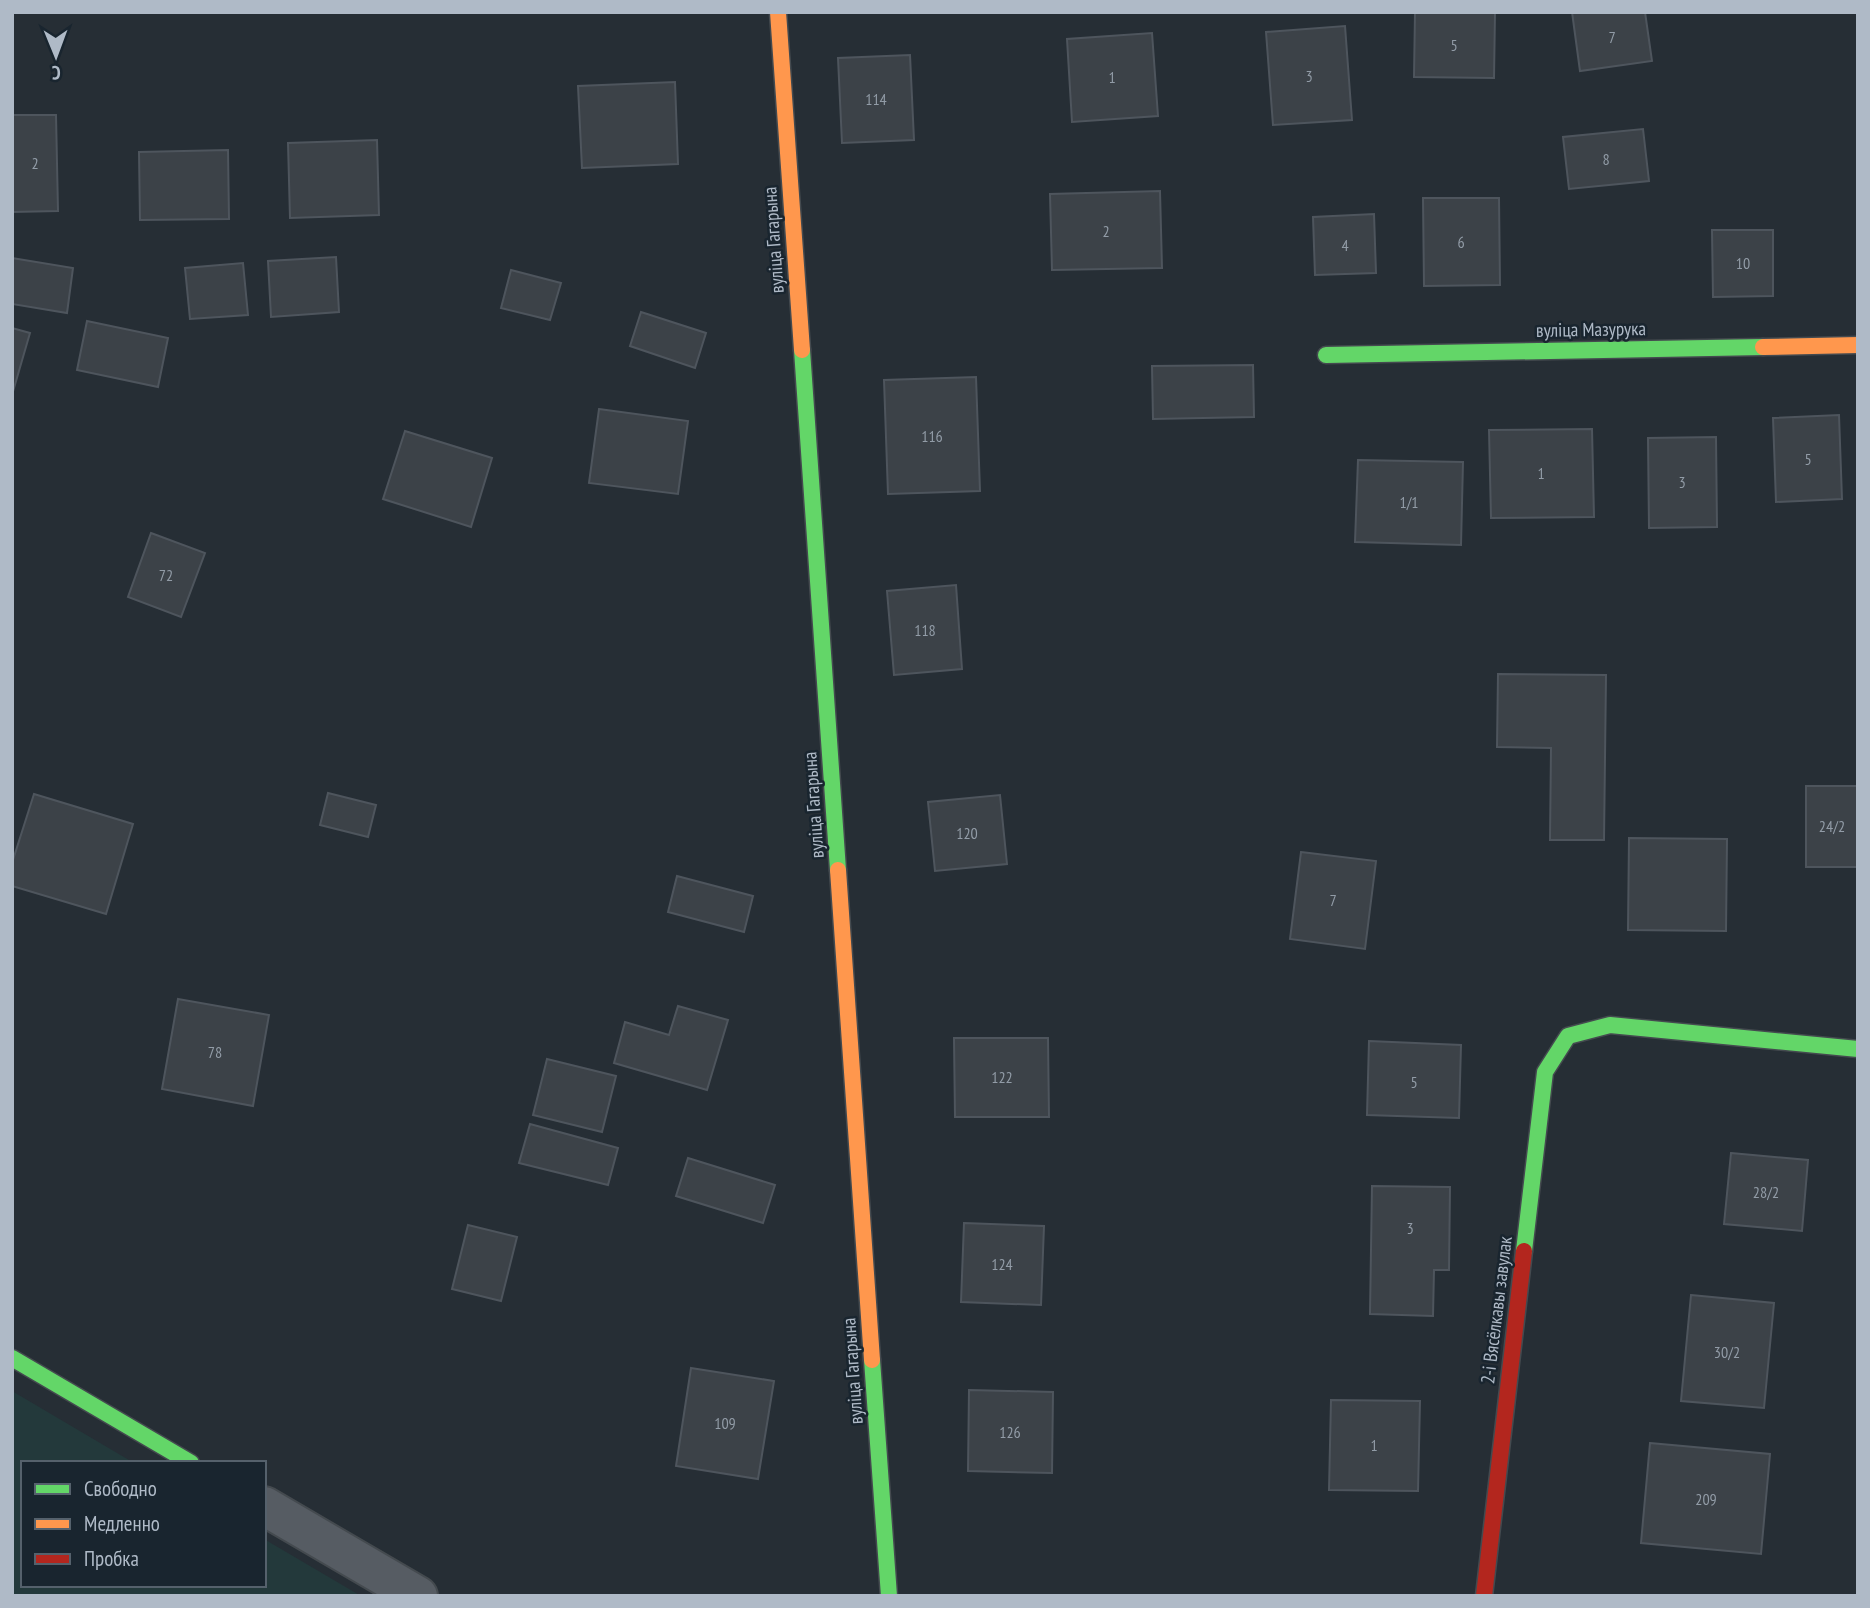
<svg xmlns="http://www.w3.org/2000/svg" width="1870" height="1608" font-family="'PT Sans Narrow',sans-serif">
	<style>
		.green { fill: #23393b }
		.building { fill: #3c4248; stroke: #4e555d; stroke-width: 2 }
		.lines { fill: none; stroke-linecap: round; stroke-linejoin: round }
		.street-casing { stroke: #444a4f; stroke-width: 42 }
		.fast-casing { stroke: #444a4f; stroke-width: 19 }
		.slow-casing { stroke: #444a4f; stroke-width: 19 }
		.jam-casing { stroke: #444a4f; stroke-width: 19 }
		.street { stroke: #565c63; stroke-width: 38 }
		.fast { stroke: #63d668; stroke-width: 16 }
		.slow { stroke: #ff974d; stroke-width: 16 }
		.jam { stroke: #b3261e; stroke-width: 16 }
		.labels { text-anchor: middle; stroke-width: 5; stroke-linejoin: round; paint-order: stroke }
		.number-label { font-size: 16px; fill: #929ca7 }
		.street-label { font-size: 19px; fill: #afbac7; stroke: #19252f }
	</style>
	<rect width="100%" height="100%" fill="#262e35"/>
	<!-- green -->
	<path class="green" d="M12,1391L134,1463H23V1585H264V1539L361,1596H12Z"/>
	<!-- building -->
	<g class="building">
		<path d="M1415,12H1495L1494,78L1414,77Z"/>
		<path d="M1572,12H1645L1652,61L1580,71Z"/>
		<path d="M1345,26L1352,120L1273,125L1266,32Z"/>
		<path d="M1152,33L1158,116L1072,122L1067,39Z"/>
		<path d="M910,55L914,140L842,143L838,58Z"/>
		<path d="M675,82L678,164L582,168L578,86Z"/>
		<path d="M12,115H56L58,211L12,212Z"/>
		<path d="M1643,129L1649,181L1569,189L1563,137Z"/>
		<path d="M377,140L379,215L290,218L288,143Z"/>
		<path d="M228,150L229,219L140,220L139,152Z"/>
		<path d="M1160,191L1162,268L1052,270L1050,194Z"/>
		<path d="M1423,198H1499L1500,285L1424,286Z"/>
		<path d="M1374,214L1376,273L1315,275L1313,217Z"/>
		<path d="M1712,230H1773V296L1713,297Z"/>
		<path d="M336,257L339,312L271,317L268,261Z"/>
		<path d="M12,258L73,268L67,313L12,304Z"/>
		<path d="M243,263L248,315L190,319L185,268Z"/>
		<path d="M511,270L561,283L550,320L501,308Z"/>
		<path d="M641,312L706,333L695,368L630,346Z"/>
		<path d="M87,321L168,338L158,387L77,370Z"/>
		<path d="M12,328L30,333L12,395Z"/>
		<path d="M1253,365L1254,417L1153,419L1152,366Z"/>
		<path d="M976,377L980,491L888,494L884,380Z"/>
		<path d="M599,409L688,421L678,494L589,483Z"/>
		<path d="M1839,415L1842,499L1776,502L1773,418Z"/>
		<path d="M1592,429L1594,517L1491,518L1489,430Z"/>
		<path d="M405,431L492,458L471,527L383,499Z"/>
		<path d="M1716,437L1717,527L1649,528L1648,438Z"/>
		<path d="M1358,460L1463,462L1461,545L1355,542Z"/>
		<path d="M151,533L205,553L181,617L128,597Z"/>
		<path d="M956,585L962,669L894,675L887,591Z"/>
		<path d="M1498,674L1606,675L1604,840H1550L1551,748L1497,747Z"/>
		<rect x="1806" y="786" width="52" height="81"/>
		<path d="M328,793L376,805L368,837L320,825Z"/>
		<path d="M34,794L133,824L106,914L12,886V863Z"/>
		<path d="M1000,795L1007,864L935,871L928,802Z"/>
		<path d="M1629,838L1727,839L1726,931L1628,930Z"/>
		<path d="M1301,852L1376,861L1365,949L1290,939Z"/>
		<path d="M677,876L753,896L744,932L668,912Z"/>
		<path d="M178,999L269,1015L253,1106L162,1089Z"/>
		<path d="M678,1006L728,1020L707,1090L614,1063L625,1022L669,1035Z"/>
		<path d="M954,1038H1048L1049,1117H955Z"/>
		<path d="M1369,1041L1461,1045L1459,1118L1367,1115Z"/>
		<path d="M547,1059L616,1076L602,1132L533,1115Z"/>
		<path d="M530,1124L618,1148L608,1185L519,1163Z"/>
		<path d="M1731,1153L1808,1160L1802,1231L1724,1224Z"/>
		<path d="M688,1158L775,1185L763,1223L676,1196Z"/>
		<path d="M1372,1186L1450,1187L1449,1270H1434L1433,1316L1370,1314Z"/>
		<path d="M964,1223L1044,1226L1041,1305L961,1302Z"/>
		<path d="M468,1225L517,1237L501,1301L452,1289Z"/>
		<path d="M1691,1295L1774,1303L1764,1408L1681,1401Z"/>
		<path d="M691,1368L774,1381L758,1479L676,1466Z"/>
		<path d="M969,1390L1053,1392L1052,1473L968,1471Z"/>
		<path d="M1331,1400L1420,1401L1418,1491L1329,1490Z"/>
		<path d="M1650,1443L1770,1454L1761,1554L1641,1543Z"/>
	</g>
	<g class="lines">
		<defs>
			<path id="street" d="M264,1506L418,1596"/>
			<g id="fast">
				<path d="M802,350L838,870"/>
				<path d="M1326,355L1763,347"/>
				<path d="M1524,1251L1545,1072L1568,1036L1610,1025L1858,1049"/>
				<path d="M12,1358L191,1463"/>
				<path d="M872,1360L889,1596"/>
			</g>
			<g id="slow">
				<path d="M778,12L802,350"/>
				<path d="M1763,347L1858,345"/>
				<path d="M838,870L872,1360"/>
			</g>
			<path id="jam" d="M1484,1596L1524,1251"/>
		</defs>
		<!-- street casing -->
		<use href="#street" class="street-casing"/>
		<!-- fast casing -->
		<use href="#fast" class="fast-casing"/>
		<!-- slow casing -->
		<use href="#slow" class="slow-casing"/>
		<!-- jam casing -->
		<use href="#jam" class="jam-casing"/>
		<!-- street -->
		<use href="#street" class="street"/>
		<!-- fast -->
		<use href="#fast" class="fast"/>
		<!-- slow -->
		<use href="#slow" class="slow"/>
		<!-- jam -->
		<use href="#jam" class="jam"/>
	</g>
	<g class="labels">
		<!-- number labels -->
		<g class="number-label">
			<text x="1612" y="43">7</text>
			<text x="1454" y="51">5</text>
			<text x="1309" y="82">3</text>
			<text x="1112" y="83">1</text>
			<text x="876" y="105">114</text>
			<text x="1606" y="165">8</text>
			<text x="35" y="169">2</text>
			<text x="1106" y="237">2</text>
			<text x="1461" y="248">6</text>
			<text x="1345" y="251">4</text>
			<text x="1743" y="269">10</text>
			<text x="932" y="442">116</text>
			<text x="1808" y="465">5</text>
			<text x="1541" y="479">1</text>
			<text x="1682" y="488">3</text>
			<text x="1409" y="508">1/1</text>
			<text x="166" y="581">72</text>
			<text x="925" y="636">118</text>
			<text x="1832" y="832">24/2</text>
			<text x="967" y="839">120</text>
			<text x="1333" y="906">7</text>
			<text x="215" y="1058">78</text>
			<text x="1002" y="1083">122</text>
			<text x="1414" y="1088">5</text>
			<text x="1766" y="1198">28/2</text>
			<text x="1410" y="1234">3</text>
			<text x="1002" y="1270">124</text>
			<text x="1727" y="1358">30/2</text>
			<text x="725" y="1429">109</text>
			<text x="1010" y="1438">126</text>
			<text x="1374" y="1451">1</text>
			<text x="1706" y="1505">209</text>
		</g>
		<!-- street labels -->
		<g class="street-label">
			<text transform="translate(773 240) rotate(-94)" y="7">вуліца Гагарына</text>
			<text transform="translate(1591 329) rotate(-1)" y="7">вуліца Мазурука</text>
			<text transform="translate(813 805) rotate(-94)" y="7">вуліца Гагарына</text>
			<text transform="translate(1496 1310) rotate(-83)" y="7">2-і Вясёлкавы завулак</text>
			<text transform="translate(852 1371) rotate(-94)" y="7">вуліца Гагарына</text>
		</g>
	</g>
	<!-- border -->
	<rect width="1870" height="1608" fill="none" stroke="#afbac7" stroke-width="28"/>
	<!-- legend -->
	<rect x="21" y="1461" width="245" height="126" fill="#19252f" stroke="#55616c" stroke-width="2"/>
	<rect x="35" y="1484" width="35" height="10" fill="#63d668" stroke="#55616c" stroke-width="2"/>
	<text x="84" y="1496" font-size="21" fill="#afbac7">Свободно</text>
	<rect x="35" y="1519" width="35" height="10" fill="#ff974d" stroke="#55616c" stroke-width="2"/>
	<text x="84" y="1531" font-size="21" fill="#afbac7">Медленно</text>
	<rect x="35" y="1554" width="35" height="10" fill="#b3261e" stroke="#55616c" stroke-width="2"/>
	<text x="84" y="1566" font-size="21" fill="#afbac7">Пробка</text>
	<!-- north arrow -->
	<g transform="translate(56 56) rotate(179)" stroke="#19252f" stroke-width="5" paint-order="stroke">
	<path d="M0-5L12 26L0 18L-12 26Z" fill="#afbac7"/>
	<text y="-10" font-size="19" font-weight="bold" text-anchor="middle" fill="#afbac7">С</text>
	</g>
</svg>
